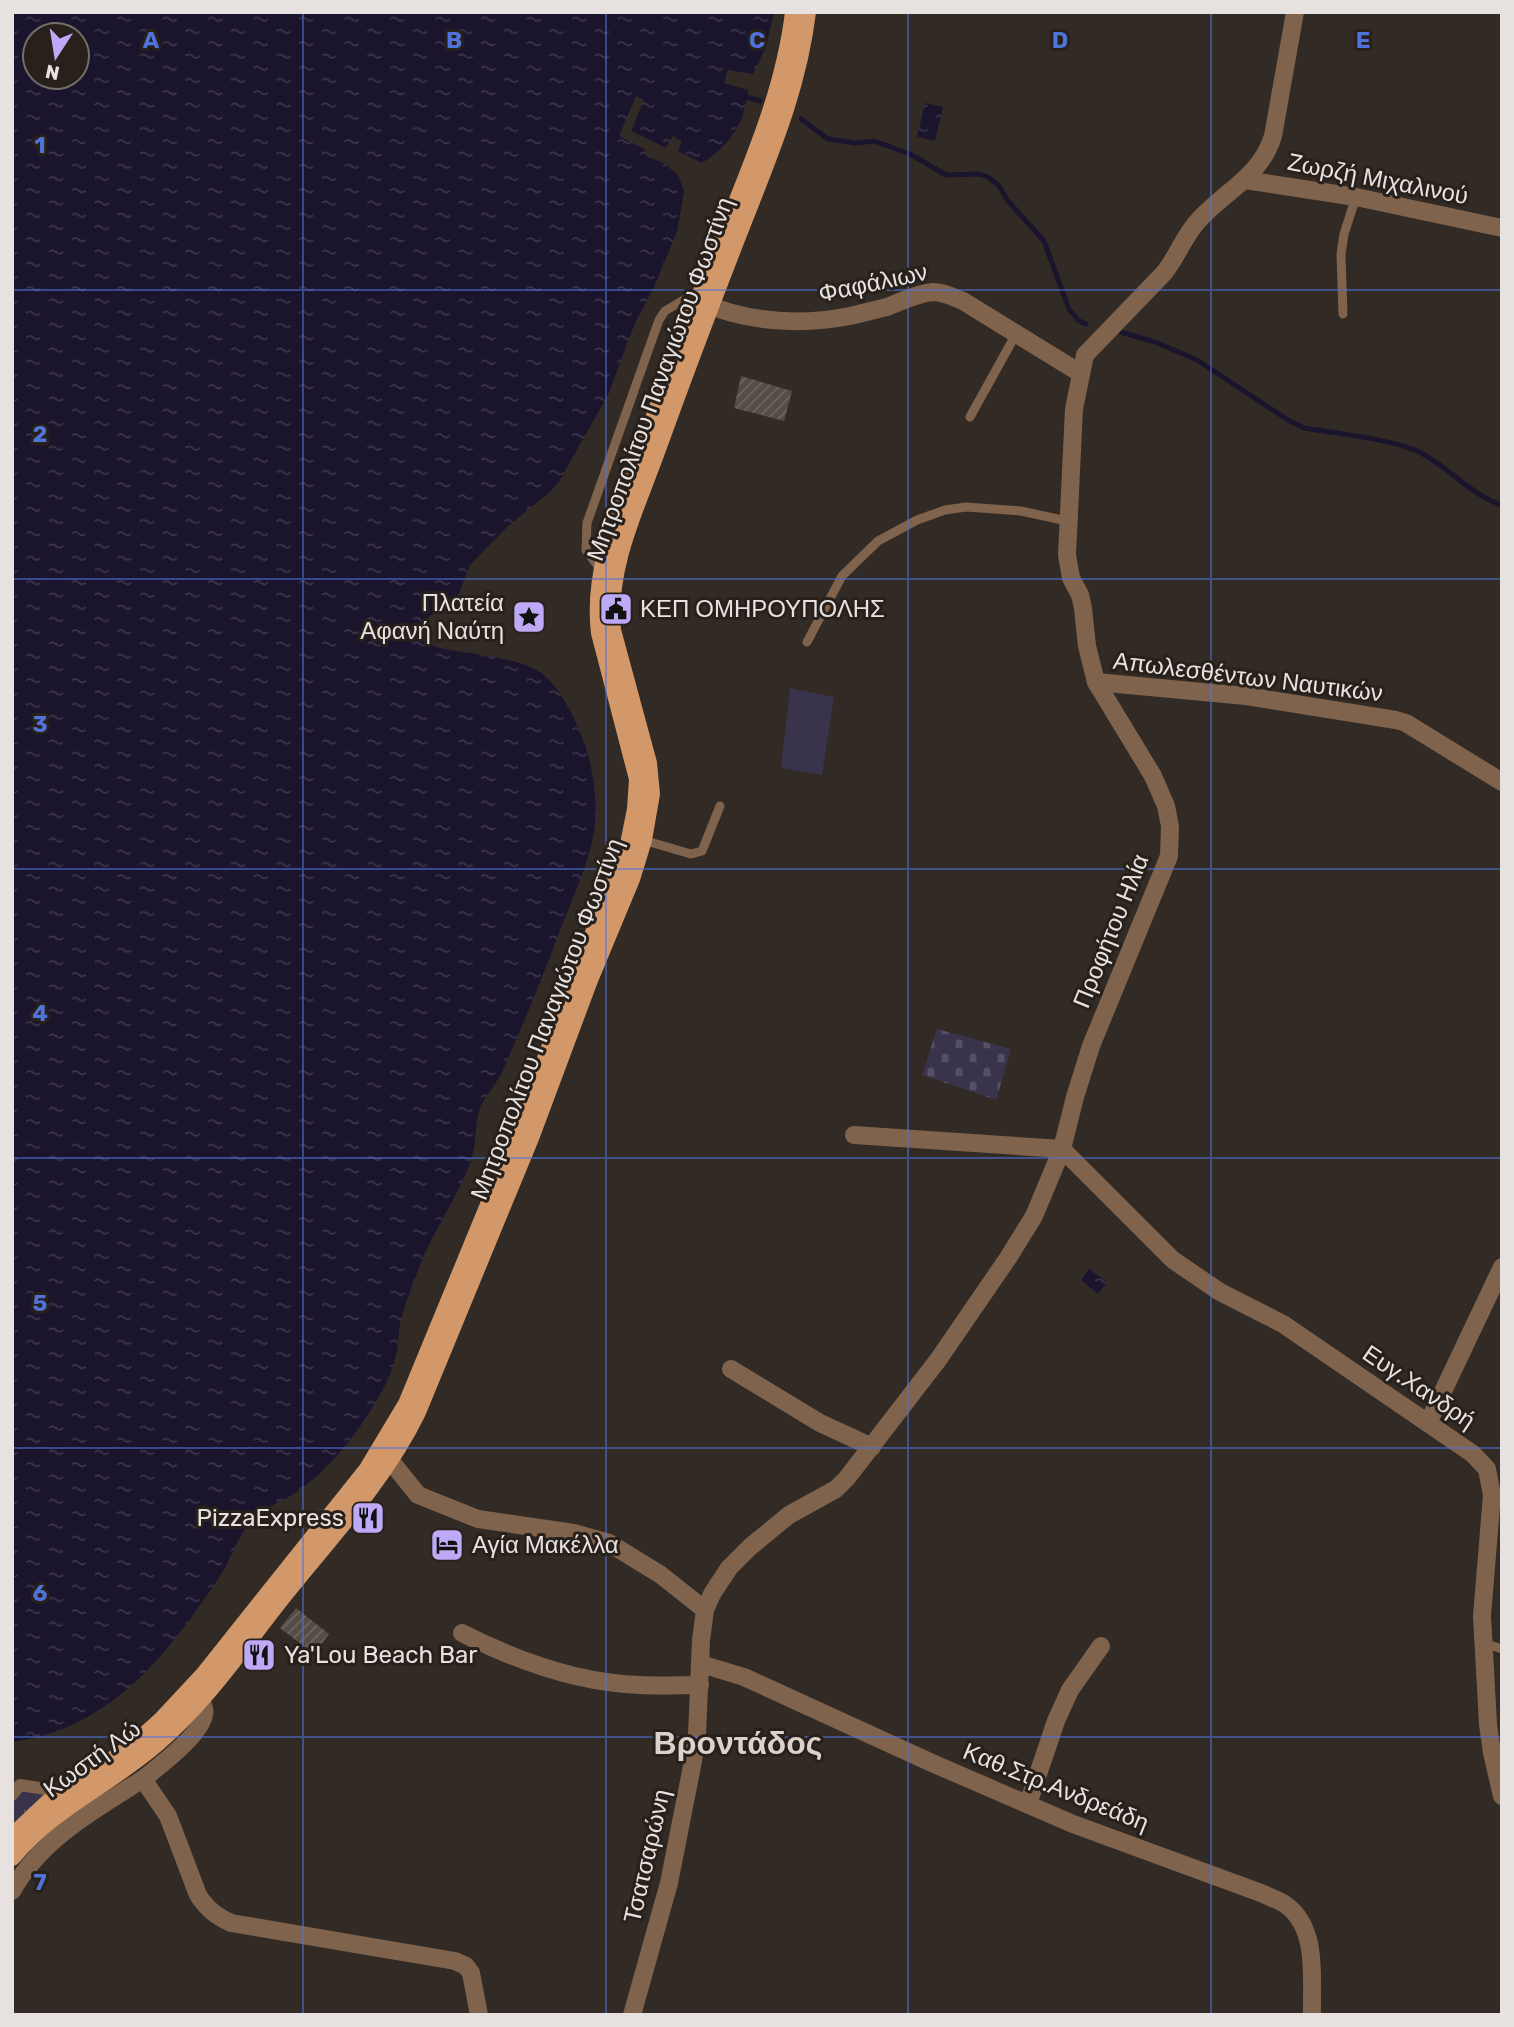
<svg xmlns="http://www.w3.org/2000/svg" width="1514" height="2027" font-family="Rubik,sans-serif">
	<style>
		.grass { fill: url(#grass-tufts) }
		.cemetery { fill: url(#cemetery-stones) }
		.garden { fill: #39334c }
		.water { fill: url(#water-ripples); fill-rule: evenodd }
		.lines { fill: none; stroke-linecap: round; stroke-linejoin: round }
		.stream { stroke: #1b142d; stroke-width: 5 }
		.building { fill: url(#building-hatch) }
		.service { stroke: #7f634c; stroke-width: 9 }
		.pedestrian { stroke: #7f634c; stroke-width: 12 }
		.minor { stroke: #7f634c; stroke-width: 18 }
		.tertiary { stroke: #7f634c; stroke-width: 18 }
		.primary { stroke: #d29869; stroke-width: 18 }
		.grid { fill: none; stroke: #5073da; stroke-width: 2; stroke-opacity: 0.55 }
		.labels { text-anchor: middle; stroke-width: 6; stroke-linejoin: round; paint-order: stroke }
		.street-label { font-size: 24px; fill: #e7e2df; stroke: #28201b }
		.poi-label { font-size: 24px; fill: #e7e2df; stroke: #28201b; text-anchor: start }
		.district-label { font-size: 32px; font-weight: bold; fill: #dcd2cb; stroke: #28201b }
		.grid-label { font-size: 23px; text-anchor: middle; font-weight: bold; fill: #5073da; stroke: #28201b; stroke-width: 6; stroke-linejoin: round; paint-order: stroke }
	</style>
	<defs>
		<pattern id="grass-tufts" width="24" height="20" patternUnits="userSpaceOnUse" patternTransform="scale(1.75)"><rect width="24" height="20" fill="#39334c"/><path d="M3 7l-1-3M5 7V3M7 7l1-3M15 17l-1-3M17 17v-4M19 17l1-3" fill="none" stroke="#565065"/></pattern>
		<pattern id="cemetery-stones" width="16" height="16" patternUnits="userSpaceOnUse" patternTransform="scale(1.75)"><rect width="16" height="16" fill="#39334c"/><path d="M2 7V4a2 2 0 0 1 4 0v3zM10 15v-3a2 2 0 0 1 4 0v3z" fill="#565065"/></pattern>
		<pattern id="water-ripples" width="26" height="14" patternUnits="userSpaceOnUse" patternTransform="scale(1.75)"><rect width="26" height="14" fill="#1b142d"/><path d="M2 4q2-2 4 0t4 0M15 11q2-2 4 0t4 0" fill="none" stroke="#3c364b"/></pattern>
		<pattern id="building-hatch" width="6" height="6" patternUnits="userSpaceOnUse" patternTransform="scale(1.75)"><rect width="6" height="6" fill="#544c46"/><path d="M-1 1l2-2M0 6l6-6M5 7l2-2" fill="none" stroke="#6d6660"/></pattern>
	</defs>
	<rect width="100%" height="100%" fill="#312a25"/>
	<!-- grass -->
	<path class="grass" d="M20,1785L64,1792L12,1837V1795Z"/>
	<!-- cemetery -->
	<path class="cemetery" d="M937,1029L1011,1049L996,1100L922,1075Z"/>
	<!-- garden -->
	<path class="garden" d="M790,688L834,697L822,775L781,768Z"/>
	<!-- water -->
	<g class="water">
		<path d="M12,12H774L766,47L753,74L728,70L724,83L748,90C744,125 731,144 702,163L678,151L682,141L673,136L666,148L631,131L644,100L636,96L619,136L646,150L645,156L664,163L678,175L684,191L677,232L654,287L635,323L608,395L560,480L550,492L507,527L470,565L458,596L452,603L419,623L410,632C430,650 451,650 477,654C497,658 530,662 545,676C565,694 582,732 589,758C595,783 598,812 593,837C587,866 575,893 564,920C545,971 524,1023 501,1074C495,1086 483,1098 479,1111C475,1126 476,1145 471,1161C458,1197 434,1229 420,1265C413,1283 406,1301 401,1320C398,1331 399,1344 396,1355C392,1374 382,1392 372,1408C355,1437 323,1475 295,1493C278,1504 260,1509 247,1526C236,1541 230,1561 220,1576C168,1654 111,1729 12,1742ZM35,35H77V77H35Z"/>
		<path d="M925,103L943,107L935,141L917,137Z"/>
		<path d="M1089,1269L1107,1282L1098,1294L1081,1280Z"/>
	</g>
	<g class="lines">
		<!-- stream -->
		<g class="stream">
			<path d="M747,97L760,101"/>
			<path d="M801,119L828,139L856,143L874,141L910,154L946,175L980,174L988,177L999,186L1008,201L1044,241L1069,309L1079,321L1086,324"/>
			<path d="M1117,331L1155,342L1197,360L1288,420L1304,428C1336,433 1387,439 1415,450C1447,464 1468,494 1502,505"/>
		</g>
	</g>
	<!-- building -->
	<g class="building">
		<path d="M741,376L792,391L784,421L734,408Z"/>
		<path d="M296,1608L329,1634L314,1654L280,1628Z"/>
	</g>
	<g class="lines">
		<!-- service -->
		<g class="service">
			<path d="M1343,314L1341,254L1344,234L1356,197"/>
			<path d="M970,417L1016,334"/>
			<path d="M601,570L586,550L587,523L659,320L665,311L685,299L698,301"/>
			<path d="M807,642L842,576L878,541L917,520L945,510L966,507L1021,511L1067,521"/>
			<path d="M643,840L691,854L702,851L720,806"/>
			<path d="M1484,1643L1502,1649"/>
		</g>
		<!-- pedestrian -->
		<path class="pedestrian" d="M12,1795L20,1785L64,1792"/>
		<!-- minor -->
		<g class="minor">
			<path d="M1245,180L1356,197L1502,228"/>
			<path d="M698,301C746,322 799,326 850,316C862,313 875,310 887,307C901,302 917,293 933,292C943,292 954,297 963,301L1080,373"/>
			<path d="M1096,682L1246,696L1396,720L1406,723L1502,782"/>
			<path d="M854,1135L1062,1149L1173,1260L1220,1292L1283,1324L1473,1454L1487,1469L1492,1495L1482,1616L1488,1724L1492,1753L1502,1796"/>
			<path d="M731,1369L820,1423L872,1447"/>
			<path d="M1428,1423L1502,1267"/>
			<path d="M381,1449L418,1495L478,1519L574,1533L609,1543L661,1575L705,1610"/>
			<path d="M462,1633C515,1660 579,1683 640,1685C660,1686 680,1685 700,1685"/>
			<path d="M701,1664L744,1677L932,1763L1073,1824L1261,1893C1269,1897 1279,1900 1286,1905C1319,1929 1311,1980 1312,2015"/>
			<path d="M190,1690C195,1695 202,1700 204,1708C210,1729 158,1767 143,1779L168,1816L198,1895C207,1909 216,1916 231,1923L455,1961L466,1966L471,1973L479,2015"/>
			<path d="M1028,1804L1056,1721L1070,1690L1101,1646"/>
			<path d="M12,1891C41,1839 94,1810 143,1779"/>
		</g>
		<!-- tertiary -->
		<path class="tertiary" d="M632,2015L669,1883L693,1761L697,1735L701,1640L705,1610L712,1594L729,1568L750,1547L789,1515L836,1489L847,1478L938,1360L1008,1258L1034,1216L1062,1149L1075,1097L1091,1046L1169,856L1170,826L1166,806L1153,776L1096,682L1087,646L1083,608L1080,595L1071,578L1067,555L1074,409L1085,355L1164,273C1177,257 1183,238 1197,222C1224,191 1260,178 1273,136L1295,12"/>
		<!-- primary -->
		<g class="primary">
			<path d="M12,1837L48,1803L131,1748L162,1720L203,1676L368,1469L407,1404L519,1132L577,975L628,849L636,809L638,779L600,633C592,567 621,510 643,449C670,374 699,299 728,225C756,155 785,87 794,12"/>
			<path d="M12,1857C56,1805 109,1785 158,1742C206,1701 243,1646 282,1597C329,1538 384,1480 417,1412L530,1138L589,980L631,879L643,840L651,794L648,763L612,630C606,567 635,510 656,452C683,377 711,303 740,229C768,157 798,89 807,12"/>
		</g>
	</g>
	<!-- grid -->
	<path class="grid" d="M303,12V2015M606,12V2015M908,12V2015M1211,12V2015M12,290H1502M12,579H1502M12,869H1502M12,1158H1502M12,1448H1502M12,1737H1502"/>
	<!-- icons -->
	<defs>
		<symbol id="civic-square" viewBox="-11 -11 22 22"><rect x="-9" y="-9" width="18" height="18" rx="4" fill="#bda9f5" stroke="#28201b"/><path d="M-.6-6.5H3V-4.5H.6V-3L4-1V1h2V6H-6V1h2V-1L-.6-3ZM-1.2 2.5V6h2.4V2.5Z" fill="#111"/></symbol>
		<symbol id="sight-square" viewBox="-11 -11 22 22"><rect x="-9" y="-9" width="18" height="18" rx="4" fill="#bda9f5" stroke="#28201b"/><path d="M0-6L1.8-2.2L6-1.7L2.9 1.2L3.7 5.4L0 3.3L-3.7 5.4L-2.9 1.2L-6-1.7L-1.8-2.2Z" fill="#111"/></symbol>
		<symbol id="restaurant-square" viewBox="-11 -11 22 22"><rect x="-9" y="-9" width="18" height="18" rx="4" fill="#bda9f5" stroke="#28201b"/><path d="M-5-6h1v4h1v-4h1v4h1v-4h1v5L-1.5 .5V6h-2V.5L-5-1ZM5-6V6H3V1.5H1.5Q1.5-4 5-6Z" fill="#111"/></symbol>
		<symbol id="hotel-square" viewBox="-11 -11 22 22"><rect x="-9" y="-9" width="18" height="18" rx="4" fill="#bda9f5" stroke="#28201b"/><path d="M-6-4.5h1.5V1H6V5H4.5V3h-9V5H-6ZM-4 0a1.8 1.8 0 1 1 3.6 0ZM.5 0V-2.5h3Q6-2.5 6 0Z" fill="#111"/></symbol>
	</defs>
	<g fill-rule="evenodd">
		<use href="#civic-square" x="597" y="590" width="38" height="38"/>
		<use href="#sight-square" x="510" y="598" width="38" height="38"/>
		<use href="#restaurant-square" x="349" y="1499" width="38" height="38"/>
		<use href="#hotel-square" x="428" y="1526" width="38" height="38"/>
		<use href="#restaurant-square" x="240" y="1636" width="38" height="38"/>
	</g>
	<g class="labels">
		<!-- street labels -->
		<g class="street-label">
			<text transform="translate(1378 179) rotate(11)" y="8">Ζωρζή Μιχαλινού</text>
			<text transform="translate(873 283) rotate(-12)" y="8">Φαφάλιων</text>
			<text transform="translate(660 379) rotate(-70)" y="8">Μητροπολίτου Παναγιώτου Φωστίνη</text>
			<text transform="translate(1248 677) rotate(7)" y="8">Απωλεσθέντων Ναυτικών</text>
			<text transform="translate(1111 931) rotate(-68)" y="8">Προφήτου Ηλία</text>
			<text transform="translate(547 1019) rotate(-69)" y="8">Μητροπολίτου Παναγιώτου Φωστίνη</text>
			<text transform="translate(1419 1387) rotate(34)" y="8">Ευγ.Χανδρή</text>
			<text transform="translate(92 1759) rotate(-36)" y="8">Κωστή Λώ</text>
			<text transform="translate(1056 1787) rotate(22)" y="8">Καθ.Στρ.Ανδρεάδη</text>
			<text transform="translate(647 1856) rotate(-77)" y="8">Τσατσαρώνη</text>
		</g>
		<!-- poi labels -->
		<g class="poi-label">
			<text x="504" y="611" text-anchor="end">Πλατεία<tspan x="504" dy="28">Αφανή Ναύτη</tspan></text>
			<text x="640" y="617">ΚΕΠ ΟΜΗΡΟΥΠΟΛΗΣ</text>
			<text x="344" y="1526" text-anchor="end">PizzaExpress</text>
			<text x="472" y="1553">Αγία Μακέλλα</text>
			<text x="284" y="1663">Ya'Lou Beach Bar</text>
		</g>
		<!-- district labels -->
		<g class="district-label">
			<text x="738" y="1754">Βροντάδος</text>
		</g>
	</g>
	<g class="grid-label">
		<text x="151" y="48">A</text>
		<text x="454" y="48">B</text>
		<text x="757" y="48">C</text>
		<text x="1060" y="48">D</text>
		<text x="1363" y="48">E</text>
		<text x="40" y="153">1</text>
		<text x="40" y="442">2</text>
		<text x="40" y="732">3</text>
		<text x="40" y="1021">4</text>
		<text x="40" y="1311">5</text>
		<text x="40" y="1601">6</text>
		<text x="40" y="1890">7</text>
	</g>
	<!-- border -->
	<rect width="1514" height="2027" fill="none" stroke="#e7e2df" stroke-width="28"/>
	<!-- north arrow -->
	<g transform="translate(56 56) rotate(192)"><circle r="33" fill="#28201b" stroke="#746e69" stroke-width="2"/>
	<path d="M0-5L12 26L0 18L-12 26Z" fill="#bda9f5"/>
	<text y="-10" font-size="19" font-weight="bold" text-anchor="middle" fill="#e7e2df">N</text>
	</g>
</svg>
